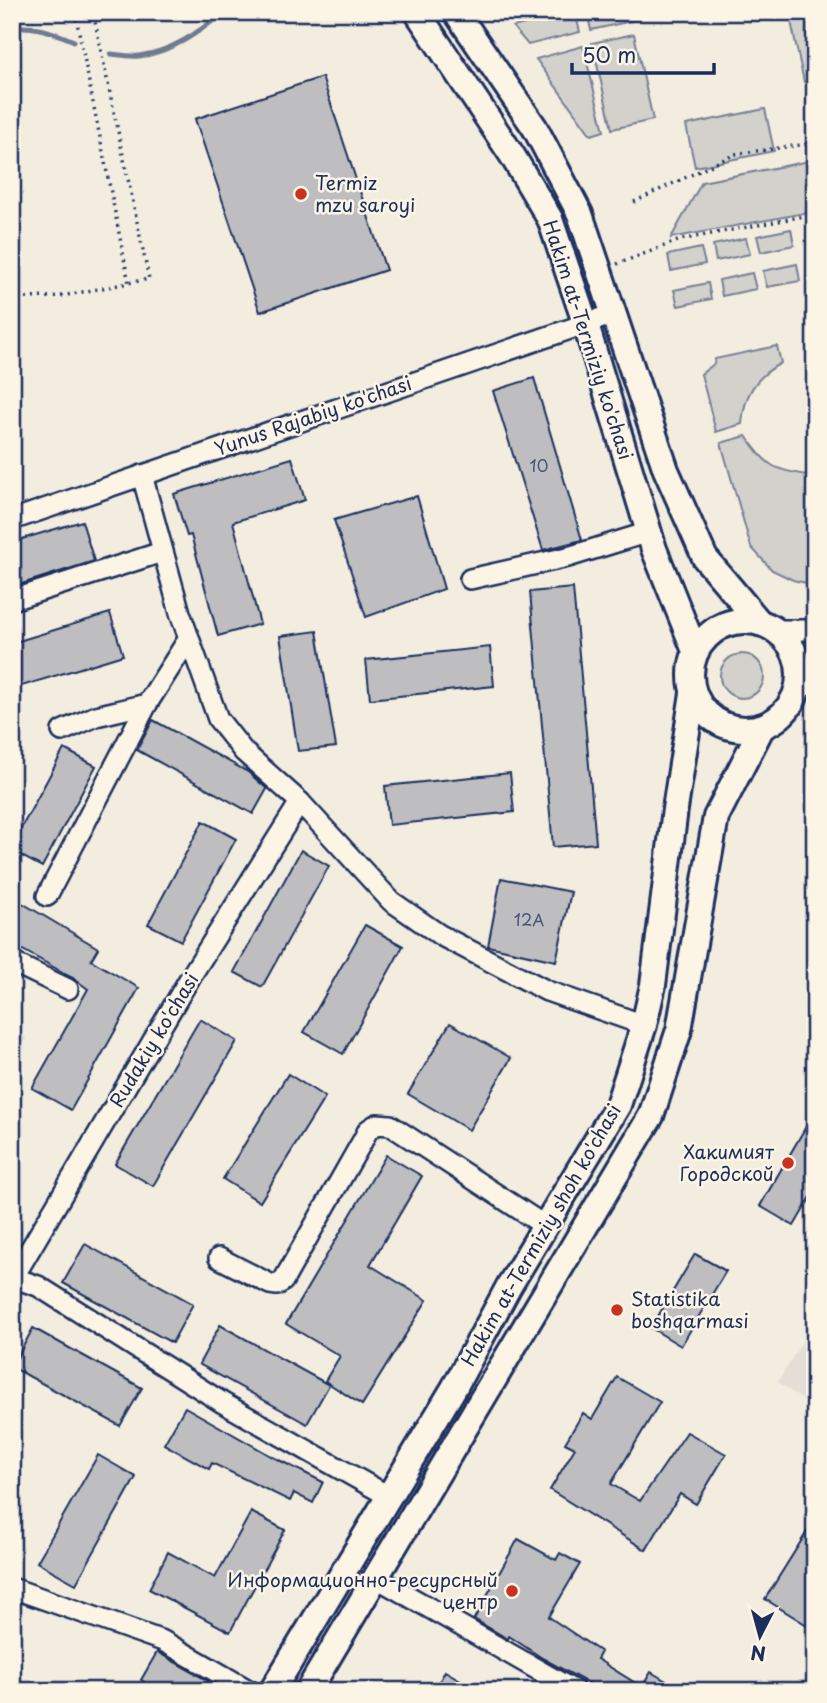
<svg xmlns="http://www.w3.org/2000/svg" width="827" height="1703" font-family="'Playpen Sans',sans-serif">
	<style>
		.built { fill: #e3dfd6 }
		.green { fill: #d3d1cc; stroke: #778095; stroke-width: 2 }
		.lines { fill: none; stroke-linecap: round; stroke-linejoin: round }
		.stream { stroke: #707a91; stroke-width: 5 }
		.building { fill: #bebec0; stroke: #1b2f5e; stroke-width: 2 }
		.minor-casing { stroke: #1b2f5e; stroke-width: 24 }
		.major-casing { stroke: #1b2f5e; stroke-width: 30 }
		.path { stroke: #1b2f5e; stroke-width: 3.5; stroke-dasharray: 2 5; stroke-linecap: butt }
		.minor { stroke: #fcf5e5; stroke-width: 19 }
		.major { stroke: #fcf5e5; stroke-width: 24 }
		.poi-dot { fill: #c8321e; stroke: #fcf5e5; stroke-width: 2.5 }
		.labels { text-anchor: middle; stroke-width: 5; stroke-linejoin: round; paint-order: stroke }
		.number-label { font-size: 16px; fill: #445376 }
		.poi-label { font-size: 19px; fill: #1b2f5e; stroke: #fcf5e5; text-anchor: start }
		.street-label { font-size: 19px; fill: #1b2f5e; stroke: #fcf5e5 }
	</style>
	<rect width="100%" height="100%" fill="#f3ede0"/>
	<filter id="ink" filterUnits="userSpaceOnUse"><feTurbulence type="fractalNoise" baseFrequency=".0143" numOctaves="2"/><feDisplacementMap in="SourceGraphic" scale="14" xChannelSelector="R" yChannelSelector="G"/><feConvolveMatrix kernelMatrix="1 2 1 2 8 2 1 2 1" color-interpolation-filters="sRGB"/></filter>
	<g filter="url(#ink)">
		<!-- built -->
		<g class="built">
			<path d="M12,1035L26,1036L12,1118Z"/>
			<path d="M815,1320V1409L778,1382Z"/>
		</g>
		<!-- green -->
		<g class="green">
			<path d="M570,12H575L580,32L528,45L513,27Z"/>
			<path d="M587,12H634L636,20L591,30Z"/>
			<path d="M789,12H815V80L804,82Z"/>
			<path d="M634,34L653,120L612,129L592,43Z"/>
			<path d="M583,46L604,131L591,135L536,59Z"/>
			<path d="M765,109L774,151L695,167L686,125Z"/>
			<path d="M815,160V211L671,238L702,182Z"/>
			<path d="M791,229L794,245L761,252L757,236Z"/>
			<path d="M746,238L750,254L716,261L713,245Z"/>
			<path d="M701,248L705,264L671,271L668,255Z"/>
			<path d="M797,264L800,281L767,287L763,271Z"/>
			<path d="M752,273L756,289L722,296L719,280Z"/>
			<path d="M708,283L711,299L678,306L674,290Z"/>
			<path d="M777,346L781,363C755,377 744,395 742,424L716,432L701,374L714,364L715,359Z"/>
			<path d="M746,436C766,465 772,470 808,475L815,509L811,511L815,529V585L793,580L772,570L751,547L721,443Z"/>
			<circle cx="742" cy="676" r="22"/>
		</g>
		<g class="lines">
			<!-- stream -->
			<g class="stream">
				<path d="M12,27C35,25 53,32 74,41"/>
				<path d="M111,54C120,55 130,57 139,56C172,52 199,32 224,12"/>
			</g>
		</g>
		<!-- building -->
		<g class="building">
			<path d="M322,77L386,270L260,312L195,119Z"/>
			<path d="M534,378L582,540L543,550L493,391Z"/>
			<path d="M292,458L305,500L233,522L260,624L218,636L191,535L187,536L174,494Z"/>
			<path d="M417,496L444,589L366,617L334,520Z"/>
			<path d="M82,521L94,561L12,587V542Z"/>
			<path d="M573,588L596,843L553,847L530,592Z"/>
			<path d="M110,613L123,655L12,689V643Z"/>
			<path d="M317,631L336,747L298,751L280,636Z"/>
			<path d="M490,647L494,686L370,699L366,660Z"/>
			<path d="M153,720L248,772L267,789L253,814L137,750Z"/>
			<path d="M64,749L96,766L42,867L12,851V845Z"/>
			<path d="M510,773L514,812L389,825L385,786Z"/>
			<path d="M203,821L236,839L181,941L148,924Z"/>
			<path d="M301,850L329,866L262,987L234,972Z"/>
			<path d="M501,878L571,892L556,961L488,946Z"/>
			<path d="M12,897L98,948L91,960L139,988L71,1110L32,1088L88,989L73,978L12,944Z"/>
			<path d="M365,925L403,946L343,1054L304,1032Z"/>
			<path d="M200,1019L237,1041L153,1186L115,1164Z"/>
			<path d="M450,1023L511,1058L469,1130L408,1094Z"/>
			<path d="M288,1074L325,1097L260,1202L223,1179Z"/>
			<path d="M815,1111V1190L794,1226L760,1206Z"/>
			<path d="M386,1155L422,1176L370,1265L427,1300L362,1405L325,1381L340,1356L286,1324Z"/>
			<path d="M85,1244L193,1304L172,1343L63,1283Z"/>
			<path d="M695,1254L726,1271L681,1346L651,1328Z"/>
			<path d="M220,1325L329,1385L307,1424L199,1364Z"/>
			<path d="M33,1328L142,1388L120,1426L12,1367Z"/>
			<path d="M617,1377L660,1402L611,1484L640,1501L687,1432L726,1454L696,1504L680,1494L646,1550L550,1490L575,1448L565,1443L583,1413L592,1419Z"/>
			<path d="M185,1407L273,1457L323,1482L313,1503L294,1493L290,1501L212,1463L209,1469L164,1444Z"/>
			<path d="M98,1455L136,1477L76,1584L37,1562Z"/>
			<path d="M251,1512L285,1530L230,1632L149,1589L168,1552L215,1578Z"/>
			<path d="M815,1519V1630L765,1599Z"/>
			<path d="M518,1539L556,1560L560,1553L580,1564L549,1617L601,1652L597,1659L642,1687L651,1672L683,1691H602L542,1658L509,1636L508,1639L474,1619Z"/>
			<path d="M157,1652L208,1681L203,1691H160L141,1680Z"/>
			<path d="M445,1671L479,1691H434Z"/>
		</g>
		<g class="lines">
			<defs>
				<g id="minor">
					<path d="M142,475L180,613L218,719L244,752L300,802L391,901L440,935L547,991L644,1025"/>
					<path d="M12,520L614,314"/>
					<path d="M470,579L568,557L649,532"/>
					<path d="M12,600L162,552"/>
					<path d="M777,630H815"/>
					<path d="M799,687L815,684"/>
					<path d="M62,731L96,716L147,704L189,638"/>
					<path d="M47,896L147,704"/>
					<path d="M12,962L68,989"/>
					<path d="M219,1258L270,1284L277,1285L283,1281L363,1140L368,1130L377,1124L390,1125L545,1226"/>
					<path d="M14,1278L38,1286L223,1403L390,1497"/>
					<path d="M12,1280L191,976L300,802"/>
					<path d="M375,1577L575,1691"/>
					<path d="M12,1588L163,1641L250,1691"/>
				</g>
				<g id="major">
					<path d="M417,12L512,155L550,219L585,322L654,549L695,651"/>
					<path d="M456,12L535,128L580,214L666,470L705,558L760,623"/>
					<circle cx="745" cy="675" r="54"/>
					<path d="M272,1691L454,1388L509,1286L618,1105L644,1025L653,985L675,809L693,693"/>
					<path d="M308,1691L651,1116L679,1030L716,817L762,727"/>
				</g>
			</defs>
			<!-- minor casing -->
			<use href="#minor" class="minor-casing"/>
			<!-- major casing -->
			<use href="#major" class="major-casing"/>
			<!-- path -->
			<g class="path">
				<path d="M75,12L129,283"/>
				<path d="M634,202L735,154L815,143"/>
				<path d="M617,264L680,240L815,214"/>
				<path d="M12,299L62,296L149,279L93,12"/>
			</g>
			<!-- minor -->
			<use href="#minor" class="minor"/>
			<!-- major -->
			<use href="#major" class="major"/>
		</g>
	</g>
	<!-- markers -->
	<g class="poi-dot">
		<circle cx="301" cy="194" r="7"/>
		<circle cx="788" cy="1163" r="7"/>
		<circle cx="617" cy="1310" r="7"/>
		<circle cx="512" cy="1591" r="7"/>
	</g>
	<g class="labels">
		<!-- number labels -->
		<g class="number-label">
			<text x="539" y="472">10</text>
			<text x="529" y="926">12A</text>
		</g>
		<!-- poi labels -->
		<g class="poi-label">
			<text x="315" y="190">Termiz<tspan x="315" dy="22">mzu saroyi</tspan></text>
			<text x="774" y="1159" text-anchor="end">Хакимият<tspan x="774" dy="22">Городской</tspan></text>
			<text x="631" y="1306">Statistika<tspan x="631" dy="22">boshqarmasi</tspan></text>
			<text x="498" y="1587" text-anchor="end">Информационно-ресурсный<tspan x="498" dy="22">центр</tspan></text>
		</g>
		<!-- street labels -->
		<g class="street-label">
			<text transform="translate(588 340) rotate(72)" y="7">Hakim at-Termiziy ko'chasi</text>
			<text transform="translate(313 416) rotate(-19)" y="7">Yunus Rajabiy ko'chasi</text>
			<text transform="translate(154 1040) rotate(-59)" y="7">Rudakiy ko'chasi</text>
			<text transform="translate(541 1235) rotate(-60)" y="7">Hakim at-Termiziy shoh ko'chasi</text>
		</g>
	</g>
	<!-- margin -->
	<rect width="827" height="1703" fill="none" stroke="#fcf5e5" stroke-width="42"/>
	<rect x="21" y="21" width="785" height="1661" fill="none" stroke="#1b2f5e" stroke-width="2.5" filter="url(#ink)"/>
	<!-- north arrow -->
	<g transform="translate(760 1636) rotate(186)" stroke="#fcf5e5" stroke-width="5" paint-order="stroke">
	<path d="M0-5L12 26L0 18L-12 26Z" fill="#1b2f5e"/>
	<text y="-10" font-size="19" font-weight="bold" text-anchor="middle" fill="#1b2f5e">N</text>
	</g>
	<!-- scale -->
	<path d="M572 63v10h142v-10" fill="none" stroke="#1b2f5e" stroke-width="3.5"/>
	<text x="582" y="63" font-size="21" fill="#1b2f5e" stroke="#fcf5e5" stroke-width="5" paint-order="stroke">50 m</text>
</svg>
